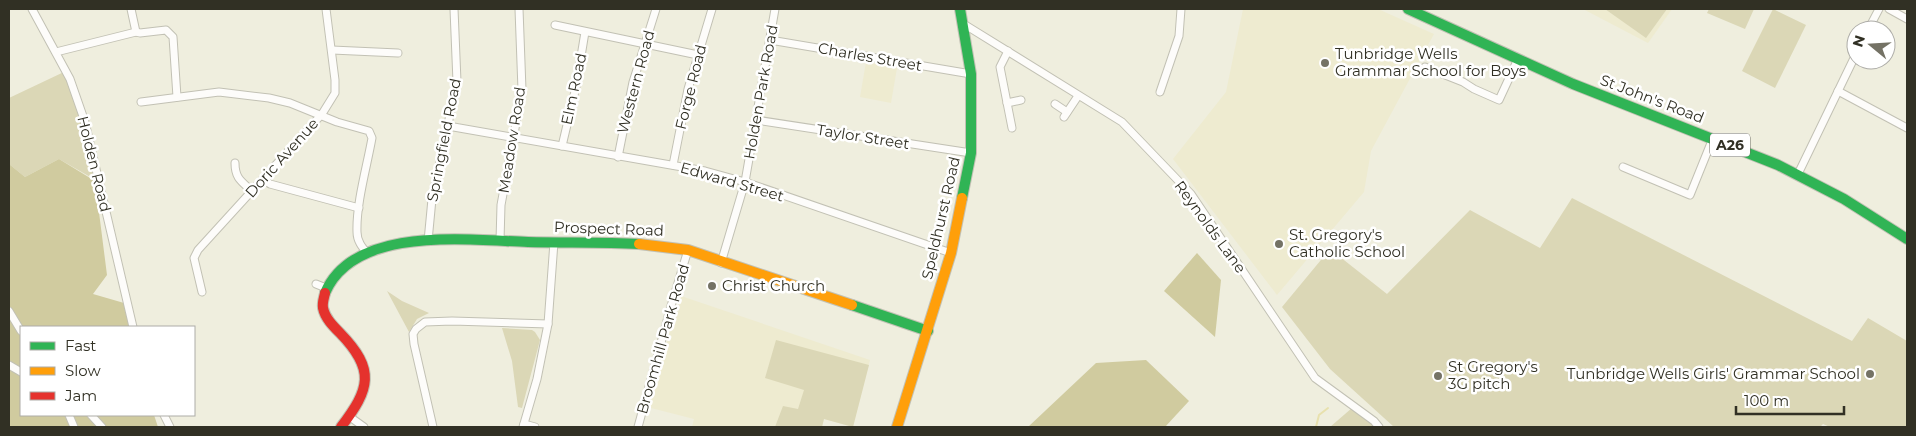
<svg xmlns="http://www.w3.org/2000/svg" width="1916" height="436" font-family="Montserrat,sans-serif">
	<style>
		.built { fill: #eeebd0 }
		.green { fill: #dbd7b6 }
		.forest { fill: #d0cb9f }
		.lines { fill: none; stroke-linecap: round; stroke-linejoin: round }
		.stream { stroke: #e8e1ae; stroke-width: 2 }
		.street-casing { stroke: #c2c1b4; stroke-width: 9 }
		.fast-casing { stroke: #c2c1b4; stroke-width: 12 }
		.slow-casing { stroke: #c2c1b4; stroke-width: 12 }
		.jam-casing { stroke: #c2c1b4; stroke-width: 12 }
		.street { stroke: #fdfcfa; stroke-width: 7 }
		.fast { stroke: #30b455; stroke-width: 10 }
		.slow { stroke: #ff9f0a; stroke-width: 10 }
		.jam { stroke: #e5322d; stroke-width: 10 }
		.poi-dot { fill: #747265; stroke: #fff; stroke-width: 2 }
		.labels { text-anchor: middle; stroke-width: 5; stroke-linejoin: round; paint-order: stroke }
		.shield { fill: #fff; stroke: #6f6e66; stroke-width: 1 }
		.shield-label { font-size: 14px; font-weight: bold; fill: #313024 }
		.poi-label { font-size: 15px; fill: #313024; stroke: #fff; text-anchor: start }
		.street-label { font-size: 15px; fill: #313024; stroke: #fff }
	</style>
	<rect width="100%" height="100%" fill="#efeede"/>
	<!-- built -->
	<g class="built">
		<path d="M1243,9H1378L1434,34L1371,151L1364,192L1277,295L1173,159L1226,92Z"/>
		<path d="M1583,9H1672L1648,43Z"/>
		<path d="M866,62L897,68L891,103L860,97Z"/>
		<path d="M681,296L870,360L853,427L824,419L822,427H692L694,419L647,407Z"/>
	</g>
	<!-- green -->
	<g class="green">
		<path d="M1605,9H1667L1646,38Z"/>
		<path d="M1709,9H1754L1745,29L1707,13Z"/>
		<path d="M1773,9L1806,25L1775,88L1742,71Z"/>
		<path d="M66,71L70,79L99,182L59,159L25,177L9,164V98Z"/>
		<path d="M1572,198L1852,341L1868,318L1907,341V427H1830L1823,424L1820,427H1394L1330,369L1282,307L1330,249L1387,294L1470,210L1540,248Z"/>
		<path d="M387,291L402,301L429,313L417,319L409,332Z"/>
		<path d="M502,328L532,330L535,332L540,340L522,408L518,407L512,361Z"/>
		<path d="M776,340L869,365L853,427L824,419L822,427H775L783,406L798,409L804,390L765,378Z"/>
		<path d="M1352,408L1377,427H1330Z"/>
	</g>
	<!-- forest -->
	<g class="forest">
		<path d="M59,159L95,181L107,275L93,294L124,303L130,327H21V415H154L158,427H9V164L25,177Z"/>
		<path d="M1197,253L1221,280L1215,337L1164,291Z"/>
		<path d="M1146,360L1189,401L1165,427H1028L1096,363Z"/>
	</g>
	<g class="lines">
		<!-- stream -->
		<path class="stream" d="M1316,427L1319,415L1328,408"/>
		<defs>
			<g id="street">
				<path d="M32,9L70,79L85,122L133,327"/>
				<path d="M131,9L136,32"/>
				<path d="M1889,9L1907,19"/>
				<path d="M962,23L1122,122L1191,194L1315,378L1374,421L1379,427"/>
				<path d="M555,25L698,55"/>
				<path d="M1868,30L1879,9"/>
				<path d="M770,40L971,74"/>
				<path d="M332,50L398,53"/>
				<path d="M1008,51L1000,67L1012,128"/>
				<path d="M56,52L136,32L140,33L166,30L173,37L177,97"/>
				<path d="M1425,67L1463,82L1474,89L1499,100L1518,59"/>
				<path d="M1838,91L1907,128"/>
				<path d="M1160,92L1179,36L1181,9"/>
				<path d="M141,102L219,92L269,98L290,103L337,122L369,131L372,138C367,166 356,204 357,232C357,241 362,247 367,253"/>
				<path d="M1007,103L1021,100"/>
				<path d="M1055,104L1067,112"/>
				<path d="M1064,117L1078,96"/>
				<path d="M756,120L971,153"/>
				<path d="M448,126L705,171L745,182L951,253"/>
				<path d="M562,146L576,87L585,32"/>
				<path d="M618,157L633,82L656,9"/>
				<path d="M235,163C235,178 241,181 252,191"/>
				<path d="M673,165L688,89L712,9"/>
				<path d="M1623,167L1690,195L1713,138"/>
				<path d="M1798,174L1856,54"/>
				<path d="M263,179L270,184L359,208"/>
				<path d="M428,241L432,199L457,82L454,9"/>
				<path d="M500,241L501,205L522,90L519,9"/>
				<path d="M721,263L745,182L775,9"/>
				<path d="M316,284L326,288"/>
				<path d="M202,292L194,258L198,250L322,114L335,93V80L326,9"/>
				<path d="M9,311L21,331"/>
				<path d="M9,365L21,372"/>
				<path d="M69,415L74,427"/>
				<path d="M91,415L102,427"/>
				<path d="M164,415L170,427"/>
				<path d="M350,417L364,427"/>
				<path d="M524,424L535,427"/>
				<path d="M433,427L414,344L413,334L416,329L425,322L452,321L548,324"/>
				<path d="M523,427L537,379L548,324L554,242"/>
				<path d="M638,427L671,306L688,250"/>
			</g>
			<g id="fast">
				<path d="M960,9L971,74V153L962,198"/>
				<path d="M1408,9L1573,84L1778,165L1844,199L1907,239"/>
				<path d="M325,293C354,225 468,240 528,242C565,243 602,242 639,244"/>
				<path d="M852,305L928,331"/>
			</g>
			<g id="slow">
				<path d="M639,244L688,250L852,305"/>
				<path d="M897,427L951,253L962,198"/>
			</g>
			<path id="jam" d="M325,293C324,298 322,303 323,308C325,318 333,326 340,333C376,370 370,389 341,427"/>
		</defs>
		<!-- street casing -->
		<use href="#street" class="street-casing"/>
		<!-- fast casing -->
		<use href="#fast" class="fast-casing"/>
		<!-- slow casing -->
		<use href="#slow" class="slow-casing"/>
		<!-- jam casing -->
		<use href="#jam" class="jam-casing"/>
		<!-- street -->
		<use href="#street" class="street"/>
		<!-- fast -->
		<use href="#fast" class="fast"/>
		<!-- slow -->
		<use href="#slow" class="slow"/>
		<!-- jam -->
		<use href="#jam" class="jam"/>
	</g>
	<!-- markers -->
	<g class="poi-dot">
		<circle cx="1325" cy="63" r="5"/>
		<circle cx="1279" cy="244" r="5"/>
		<circle cx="712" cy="286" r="5"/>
		<circle cx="1870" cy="374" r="5"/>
		<circle cx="1438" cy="376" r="5"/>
	</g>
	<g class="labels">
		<!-- shield labels -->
		<rect class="shield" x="1710" y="133.5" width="40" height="23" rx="4"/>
		<g class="shield-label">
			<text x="1730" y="150">A26</text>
		</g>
		<!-- poi labels -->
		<g class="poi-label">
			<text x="1335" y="59">Tunbridge Wells<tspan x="1335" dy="17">Grammar School for Boys</tspan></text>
			<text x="1289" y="240">St. Gregory's<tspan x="1289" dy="17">Catholic School</tspan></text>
			<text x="722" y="291">Christ Church</text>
			<text x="1448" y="372">St Gregory's<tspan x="1448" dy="17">3G pitch</tspan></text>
			<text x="1860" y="379" text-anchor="end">Tunbridge Wells Girls' Grammar School</text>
		</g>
		<!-- street labels -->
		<g class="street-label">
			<text transform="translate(870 57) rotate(10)" y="5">Charles Street</text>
			<text transform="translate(636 82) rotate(-75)" y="5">Western Road</text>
			<text transform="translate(691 87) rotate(-76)" y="5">Forge Road</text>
			<text transform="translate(574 89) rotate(-78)" y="5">Elm Road</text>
			<text transform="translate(761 92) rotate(-80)" y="5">Holden Park Road</text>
			<text transform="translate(1652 99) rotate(21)" y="5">St John's Road</text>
			<text transform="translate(863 137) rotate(9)" y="5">Taylor Street</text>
			<text transform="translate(444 140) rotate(-79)" y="5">Springfield Road</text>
			<text transform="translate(512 140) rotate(-81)" y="5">Meadow Road</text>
			<text transform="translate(282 158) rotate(-48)" y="5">Doric Avenue</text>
			<text transform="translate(94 164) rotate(76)" y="5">Holden Road</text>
			<text transform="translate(732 182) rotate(16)" y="5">Edward Street</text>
			<text transform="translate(941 218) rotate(-77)" y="5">Speldhurst Road</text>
			<text transform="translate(1210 227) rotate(54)" y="5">Reynolds Lane</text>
			<text transform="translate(609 229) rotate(2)" y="5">Prospect Road</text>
			<text transform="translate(663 339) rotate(-74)" y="5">Broomhill Park Road</text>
		</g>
	</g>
	<!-- border -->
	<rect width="1916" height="436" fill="none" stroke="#313024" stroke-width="20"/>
	<!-- legend -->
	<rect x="20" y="326" width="175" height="90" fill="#ffffff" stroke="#adaca7"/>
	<rect x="30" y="342" width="25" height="8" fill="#30b455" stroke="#adaca7"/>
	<text x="65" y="351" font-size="15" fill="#313024">Fast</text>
	<rect x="30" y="367" width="25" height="8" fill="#ff9f0a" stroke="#adaca7"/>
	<text x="65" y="376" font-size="15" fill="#313024">Slow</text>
	<rect x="30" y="392" width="25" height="8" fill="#e5322d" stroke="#adaca7"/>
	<text x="65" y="401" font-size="15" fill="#313024">Jam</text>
	<!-- north arrow -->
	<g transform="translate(1871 45) rotate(288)"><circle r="24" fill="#ffffff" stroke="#adaca7"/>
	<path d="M0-4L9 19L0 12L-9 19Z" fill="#747265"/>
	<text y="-8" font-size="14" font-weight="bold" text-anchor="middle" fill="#313024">N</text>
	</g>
	<!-- scale -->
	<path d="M1736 406v8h108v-8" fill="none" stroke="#313024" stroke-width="2.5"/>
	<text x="1744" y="406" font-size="15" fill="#313024" stroke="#ffffff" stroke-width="4" paint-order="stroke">100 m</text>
</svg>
